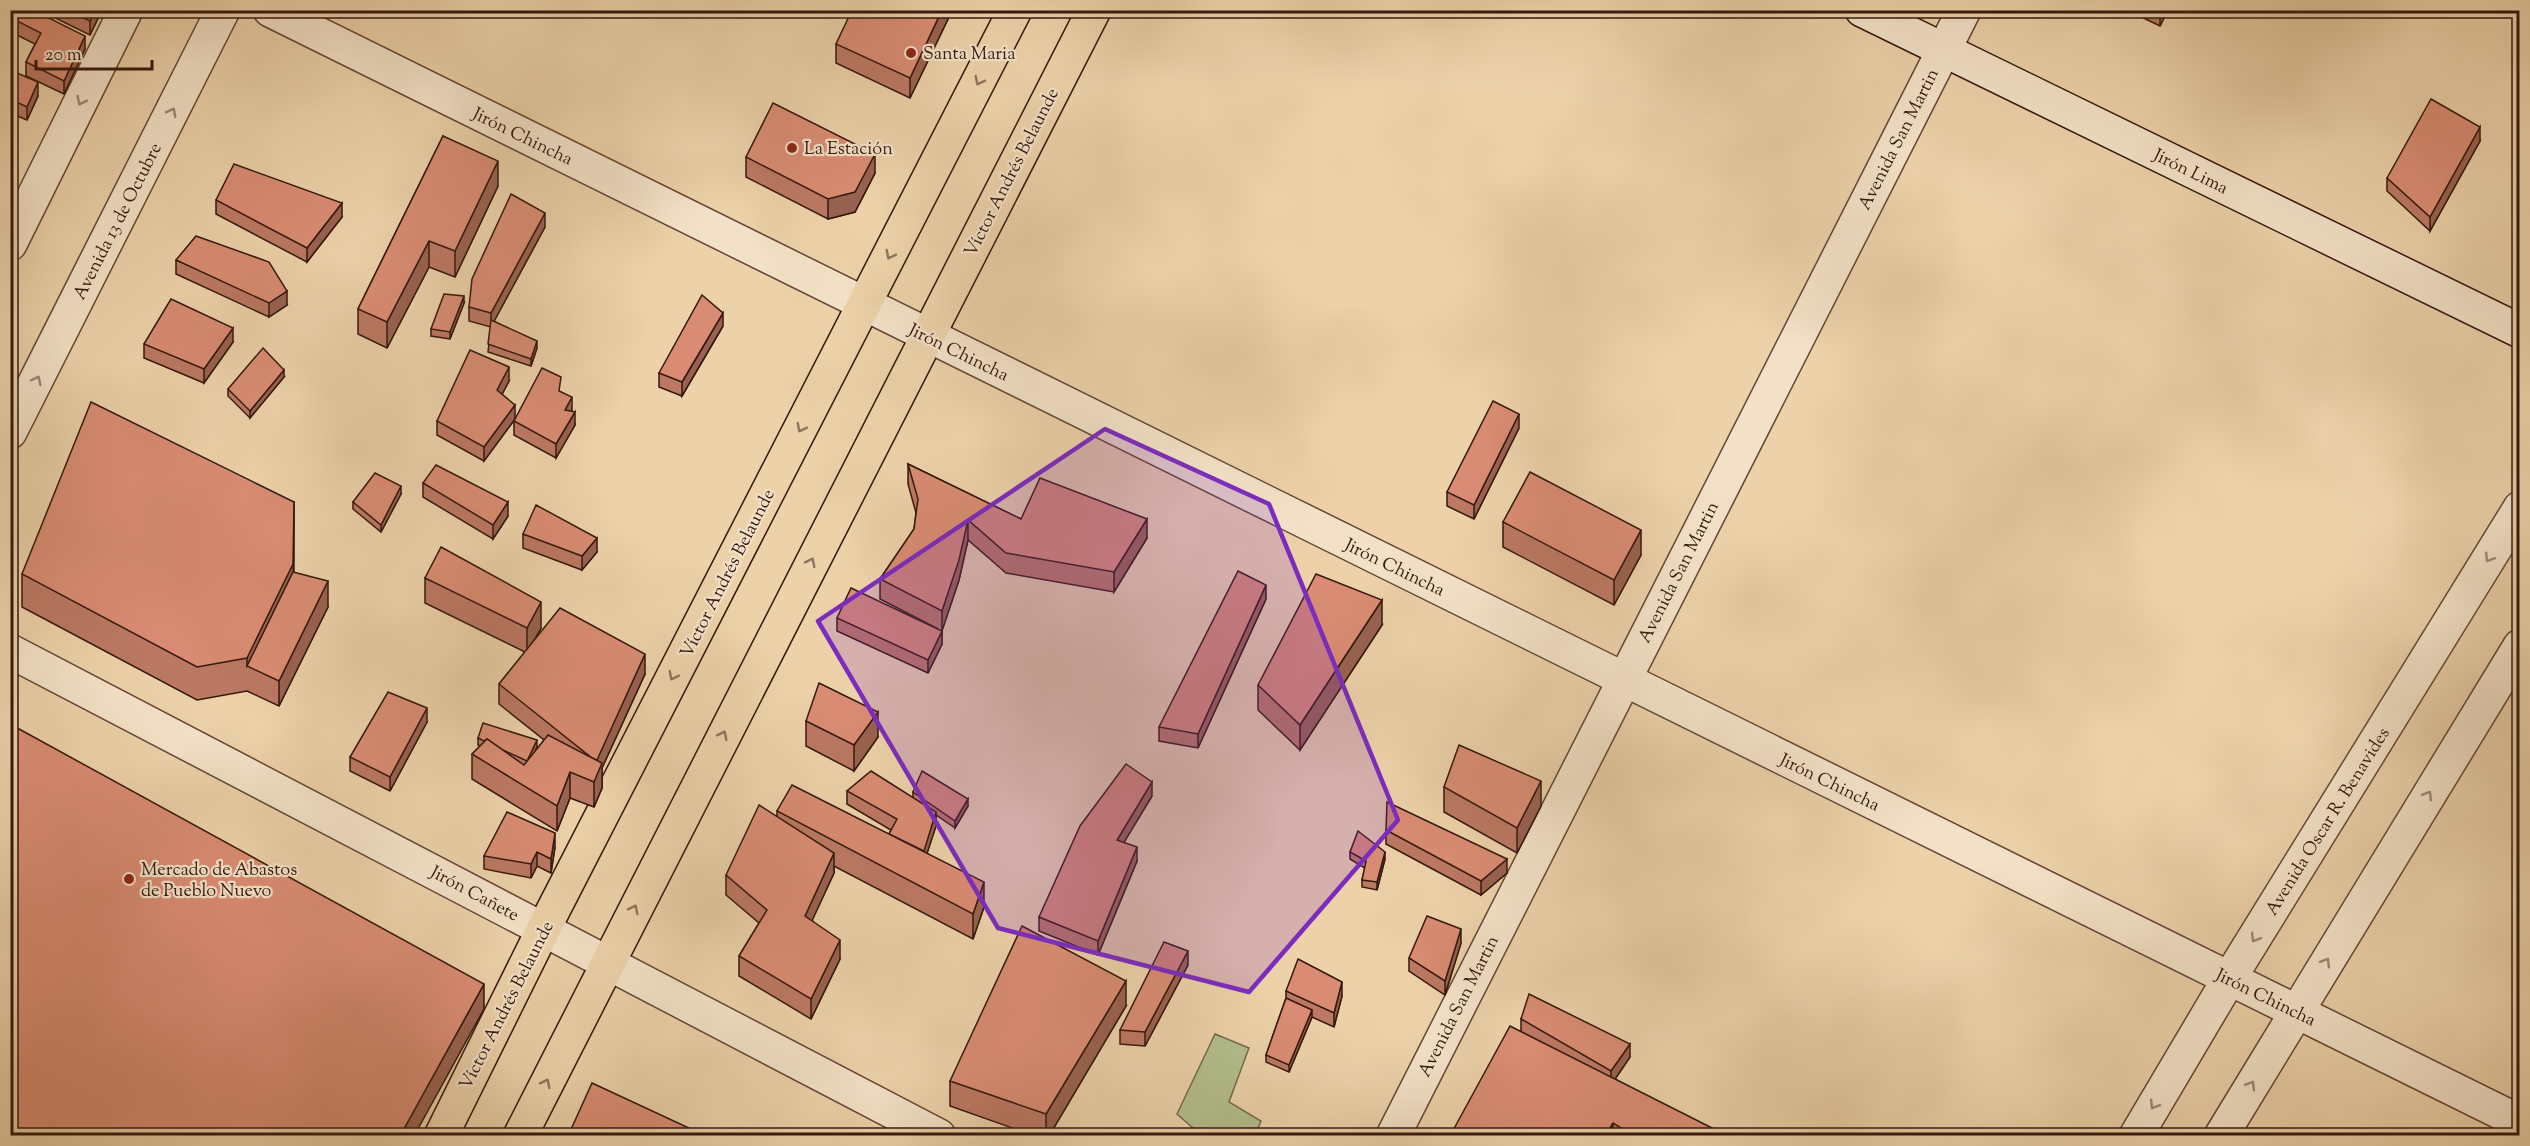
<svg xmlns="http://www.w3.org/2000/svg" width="2530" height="1146" font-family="'Sorts Mill Goudy',serif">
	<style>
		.green { fill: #b2bd8c; stroke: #746a4c; stroke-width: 1.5 }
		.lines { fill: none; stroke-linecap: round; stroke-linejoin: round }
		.street-casing { stroke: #634634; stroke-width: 36 }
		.secondary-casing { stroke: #35180d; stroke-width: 36 }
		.primary-casing { stroke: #35180d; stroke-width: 36 }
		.street { stroke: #f3e1c7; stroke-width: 33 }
		.secondary { stroke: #f3e1c7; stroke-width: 33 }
		.primary { stroke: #ecd1a9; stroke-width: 33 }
		.wall { fill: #bb7863; stroke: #35180d; stroke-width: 1.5 }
		.shaded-wall { fill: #986250; stroke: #35180d; stroke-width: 1.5 }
		.building { fill: #d98c73; stroke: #35180d; stroke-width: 1.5 }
		.oneway { stroke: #90745b }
		.oneway2 { stroke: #9e8773 }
		.marked { fill: #7b2cbf; fill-opacity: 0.2; stroke: #7b2cbf; stroke-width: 4.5; stroke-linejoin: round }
		.poi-dot { fill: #8f2418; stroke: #f3e1c7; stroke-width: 2 }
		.labels { text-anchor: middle; stroke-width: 4.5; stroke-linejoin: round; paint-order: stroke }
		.poi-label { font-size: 18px; fill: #35180d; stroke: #f3e1c7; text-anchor: start }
		.street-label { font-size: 18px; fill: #35180d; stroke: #f3e1c7 }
	</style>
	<rect width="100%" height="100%" fill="#ecd1a9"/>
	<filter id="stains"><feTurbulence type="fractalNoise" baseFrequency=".00333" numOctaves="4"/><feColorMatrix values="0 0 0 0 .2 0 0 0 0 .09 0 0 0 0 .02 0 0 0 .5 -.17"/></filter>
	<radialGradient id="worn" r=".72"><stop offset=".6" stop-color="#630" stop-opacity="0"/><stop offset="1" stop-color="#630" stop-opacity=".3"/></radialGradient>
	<!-- green -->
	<path class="green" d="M1215,1034L1249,1048L1229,1102L1261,1121L1255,1135H1201L1177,1114Z"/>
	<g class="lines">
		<defs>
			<g id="street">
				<path d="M270,10L2520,1122"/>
				<path d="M10,244L126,10"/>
				<path d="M10,432L223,10"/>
				<path d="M10,651L939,1136"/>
				<path d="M1393,1136L1964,10"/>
				<path d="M2136,1136L2229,979L2520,508"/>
				<path d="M2221,1136L2520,646"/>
			</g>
			<path id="secondary" d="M1862,10L2520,331"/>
			<g id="primary">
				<path d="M441,1136L544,928L1015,10"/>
				<path d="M520,1136L1094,10"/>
			</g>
		</defs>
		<!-- street casing -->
		<use href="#street" class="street-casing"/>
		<!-- secondary casing -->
		<use href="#secondary" class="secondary-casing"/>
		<!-- primary casing -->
		<use href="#primary" class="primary-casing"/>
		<!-- street -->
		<use href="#street" class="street"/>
		<!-- secondary -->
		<use href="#secondary" class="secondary"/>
		<!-- primary -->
		<use href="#primary" class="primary"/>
	</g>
	<!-- wall -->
	<g class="wall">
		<path d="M39,10H102L90,35Z"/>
		<path d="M942,10H948V19L910,98L836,63V44Z"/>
		<path d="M2127,10H2168L2160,26Z"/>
		<path d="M11,18L85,49L64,94L26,76V62L35,44L11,32Z"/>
		<path d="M10,70L38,96L27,120L10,113Z"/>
		<path d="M443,136L498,186L455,277L429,267L387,348L358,334V309Z"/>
		<path d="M2480,141L2430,231L2387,191V178Z"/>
		<path d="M746,157L875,173L855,212L828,219L746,177Z"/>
		<path d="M216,200L342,217L307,262L216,214Z"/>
		<path d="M545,227L494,321L537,348L531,366L488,352L491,327L469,321V307Z"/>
		<path d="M176,260L287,305L269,317L176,274Z"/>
		<path d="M464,303L450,339L431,336V329Z"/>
		<path d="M723,326L682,396L659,387V373Z"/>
		<path d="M233,342L204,383L144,358V344Z"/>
		<path d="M284,377L250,418L228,396V389Z"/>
		<path d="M509,381L502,394L515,419L484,461L437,435V421Z"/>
		<path d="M561,392L572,411L575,425L556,458L514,435V421Z"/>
		<path d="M1519,428L1474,519L1447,506V492Z"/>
		<path d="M908,464L1021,519L1147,538L1114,592L1006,573L968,540L959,580L942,630V644L928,673L837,631V618L938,629L880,599V579L914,529L916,513L908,484Z"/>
		<path d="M423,483L508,516L493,539L423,497Z"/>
		<path d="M401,494L381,532L353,509V502Z"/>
		<path d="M294,502V572L328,607L279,706L247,691L197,700L22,607V574Z"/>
		<path d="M1503,522L1641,555L1614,605L1503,547Z"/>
		<path d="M523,534L597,552L582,570L523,548Z"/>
		<path d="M425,578L541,628L534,640L645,674L602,768V788L594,807L570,798L557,831L472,779V754L480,746L478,745V738L537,747L534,753L544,740L499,704V684L525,652L425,603Z"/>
		<path d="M1266,599L1198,748L1159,741V727Z"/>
		<path d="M1382,625L1300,750L1258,710V685Z"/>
		<path d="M806,721L878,737L854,771L806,746Z"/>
		<path d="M427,722L390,791L350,771V757Z"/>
		<path d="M1444,787L1541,806L1517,853L1444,812Z"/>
		<path d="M847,791L913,798V792L968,806L955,828L936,815V826L927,853L984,907L973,939L834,866V873L812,920L840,959L811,1019L739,976V956L759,923L726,895V875L777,816V811L889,834L891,830L847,804Z"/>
		<path d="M1152,796L1123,843L1137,861L1098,955L1039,931V917Z"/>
		<path d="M1386,830L1507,873L1481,895L1386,844Z"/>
		<path d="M555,847L551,873L537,866L531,878L484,869V856Z"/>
		<path d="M1350,852L1385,859L1377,890L1362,887V880L1365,868L1350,859Z"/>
		<path d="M1461,943L1445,995L1409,971V958Z"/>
		<path d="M1188,965L1145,1046L1120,1044V1030Z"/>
		<path d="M1286,991L1342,996L1334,1027L1312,1017L1289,1072L1266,1062V1055L1286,998Z"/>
		<path d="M1126,1006L1049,1136H1035L950,1106V1081Z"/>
		<path d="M1521,1019L1630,1057L1615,1079L1718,1136H1450L1521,1031Z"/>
	</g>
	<!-- shaded-wall -->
	<g class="shaded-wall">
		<path d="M95,10H102L90,35V21Z"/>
		<path d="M942,10H948V19L910,98V78Z"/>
		<path d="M2161,10H2168L2160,26V13Z"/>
		<path d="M85,36V49L64,94V81Z"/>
		<path d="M38,82V96L27,120V107Z"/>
		<path d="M2480,127V141L2430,231V217Z"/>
		<path d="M875,154V173L855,212L828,219V199Z"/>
		<path d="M498,161V186L455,277V251Z"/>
		<path d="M342,203V217L307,262V248Z"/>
		<path d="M545,213V227L491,327V313Z"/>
		<path d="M429,241V267L387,348V322Z"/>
		<path d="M287,291V305L269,317V303Z"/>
		<path d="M464,296V303L450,339V332Z"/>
		<path d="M723,313V326L682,396V382Z"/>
		<path d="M233,328V342L204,383V369Z"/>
		<path d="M537,341V348L531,366V359Z"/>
		<path d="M509,367V381L497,404V390Z"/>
		<path d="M284,370V377L250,418V411Z"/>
		<path d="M572,397V410L565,423V410Z"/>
		<path d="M515,405V419L484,461V447Z"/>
		<path d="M575,412V425L556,458V444Z"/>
		<path d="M1519,414V428L1474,519V505Z"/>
		<path d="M401,486V494L381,532V525Z"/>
		<path d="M294,502L293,597L247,666V658Z"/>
		<path d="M508,502V516L493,539V525Z"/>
		<path d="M1147,519V538L1114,592V572Z"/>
		<path d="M968,520V540L959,580L942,631V611Z"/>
		<path d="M1641,530V555L1614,605V580Z"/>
		<path d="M597,538V552L582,570V556Z"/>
		<path d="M328,581V607L279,706V681Z"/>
		<path d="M1266,585V599L1198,748V734Z"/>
		<path d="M1382,600V625L1300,750V725Z"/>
		<path d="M541,602V628L527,653V628Z"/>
		<path d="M942,631V644L928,673V660Z"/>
		<path d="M645,654V674L602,768V788L594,807V782L596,761Z"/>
		<path d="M427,708V722L390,791V777Z"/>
		<path d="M878,712V737L854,771V745Z"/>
		<path d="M537,740V747L527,768V761Z"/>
		<path d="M570,772V798L557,831V806Z"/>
		<path d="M1541,781V806L1517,853V828Z"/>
		<path d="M1152,782V796L1117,854V840Z"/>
		<path d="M968,799V806L955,828V821Z"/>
		<path d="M936,812V826L920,875V861Z"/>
		<path d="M555,833V847L551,873V859Z"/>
		<path d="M1137,847V861L1098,955V941Z"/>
		<path d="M537,852V866L531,878V864Z"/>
		<path d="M1385,852V859L1377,890V882Z"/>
		<path d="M834,853V873L805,936V916Z"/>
		<path d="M1507,859V873L1481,895V881Z"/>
		<path d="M984,882V907L973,939V914Z"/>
		<path d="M1461,929V943L1445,995V981Z"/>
		<path d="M840,940V959L811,1019V999Z"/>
		<path d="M1188,951V965L1145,1046V1032Z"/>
		<path d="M1126,981V1006L1049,1136H1046V1114Z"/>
		<path d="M1342,982V996L1334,1027V1013Z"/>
		<path d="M484,984V1009L414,1136H400Z"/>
		<path d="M1312,1010V1017L1289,1072V1065Z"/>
		<path d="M1630,1044V1057L1611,1085V1071Z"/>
		<path d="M1613,1123V1136H1605Z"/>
	</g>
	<!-- building -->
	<g class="building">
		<path d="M14,10H33L85,36L64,81L26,62L41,33L11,18Z"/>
		<path d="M67,10H95L90,21Z"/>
		<path d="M852,10H942L910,78L836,44Z"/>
		<path d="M10,70L38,82L27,107L10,99Z"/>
		<path d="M2431,99L2480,127L2430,217L2387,178Z"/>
		<path d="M773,103L875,154L855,192L828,199L746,157Z"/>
		<path d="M443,136L498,161L455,251L429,241L387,322L358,309Z"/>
		<path d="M234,164L342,203L307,248L216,200Z"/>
		<path d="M511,194L545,213L491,313L469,307L472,279Z"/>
		<path d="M196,236L269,262L287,291L269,303L176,260Z"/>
		<path d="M444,294L464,296L450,332L431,329Z"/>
		<path d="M702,295L723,313L682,382L659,373Z"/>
		<path d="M171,299L233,328L204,369L144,344Z"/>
		<path d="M491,320L537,341L531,359L488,344Z"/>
		<path d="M263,348L284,370L250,411L228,389Z"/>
		<path d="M470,350L509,367L497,390L515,405L484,447L437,421Z"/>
		<path d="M542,368L561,377L559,391L572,397L565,410L575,412L556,444L514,421Z"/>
		<path d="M1493,401L1519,414L1474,505L1447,492Z"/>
		<path d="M91,402L294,502L293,564L247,658L197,667L22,574Z"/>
		<path d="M908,464L1021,519L1040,478L1147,519L1114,572L1006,553L968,520L959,560L942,611L880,579L914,529L918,499Z"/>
		<path d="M436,465L508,502L493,525L423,483Z"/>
		<path d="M1530,472L1641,530L1614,580L1503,522Z"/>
		<path d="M375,473L401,486L381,525L353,502Z"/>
		<path d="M536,505L597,538L582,556L523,534Z"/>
		<path d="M441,547L541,602L527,628L425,578Z"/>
		<path d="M1238,571L1266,585L1198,734L1159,727Z"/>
		<path d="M293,572L328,581L279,681L247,666Z"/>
		<path d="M1316,574L1382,600L1300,725L1258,685Z"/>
		<path d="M851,588L942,631L928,660L837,618Z"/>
		<path d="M560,608L645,654L597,760L592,758L499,684Z"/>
		<path d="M819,683L878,712L854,745L806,721Z"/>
		<path d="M388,692L427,708L390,777L350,757Z"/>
		<path d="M483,723L537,740L527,761L503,750L487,739L484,741L478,738Z"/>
		<path d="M10,724L484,984L400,1136H10Z"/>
		<path d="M548,735L602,763L594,782L570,772L557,806L472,754L487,739L524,765Z"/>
		<path d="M1459,745L1541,781L1517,828L1444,787Z"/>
		<path d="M1126,764L1152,782L1117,840L1137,847L1098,941L1039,917L1080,826Z"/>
		<path d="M871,771L936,812L924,851L889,834L897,819L847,791Z"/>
		<path d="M922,771L968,799L955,821L913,792Z"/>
		<path d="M792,785L984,882L973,914L777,811Z"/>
		<path d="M1387,802L1507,859L1481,881L1386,830Z"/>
		<path d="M759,805L834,853L805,916L840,940L811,999L739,956L767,910L726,875Z"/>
		<path d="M507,812L555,833L551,859L537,852L531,864L484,856Z"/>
		<path d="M1358,831L1385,852L1377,882L1362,880L1366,861L1350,852Z"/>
		<path d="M1427,916L1461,929L1445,981L1409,958Z"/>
		<path d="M1022,926L1126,981L1046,1114L950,1081Z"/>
		<path d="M1164,942L1188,951L1145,1032L1120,1030Z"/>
		<path d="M1298,959L1342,982L1334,1013L1286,991Z"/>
		<path d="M1529,994L1630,1044L1611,1071L1521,1019Z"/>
		<path d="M1286,998L1312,1010L1289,1065L1266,1055Z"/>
		<path d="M1510,1026L1718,1131L1717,1136H1634L1613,1123L1605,1136H1450Z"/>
		<path d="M592,1083L706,1136H568Z"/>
	</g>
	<!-- one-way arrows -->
	<defs><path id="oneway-chevron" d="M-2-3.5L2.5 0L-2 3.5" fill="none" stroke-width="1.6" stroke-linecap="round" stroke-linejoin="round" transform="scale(1.5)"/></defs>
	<g class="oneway">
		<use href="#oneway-chevron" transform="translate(979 81) rotate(117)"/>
		<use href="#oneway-chevron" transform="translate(890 255) rotate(117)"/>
		<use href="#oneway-chevron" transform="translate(801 428) rotate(117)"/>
		<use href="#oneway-chevron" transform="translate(811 562) rotate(-63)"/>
		<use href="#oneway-chevron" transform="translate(673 676) rotate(117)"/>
		<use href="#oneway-chevron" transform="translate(723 735) rotate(-63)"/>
		<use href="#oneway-chevron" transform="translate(634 909) rotate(-63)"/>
		<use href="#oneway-chevron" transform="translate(546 1083) rotate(-63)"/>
	</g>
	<g class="oneway2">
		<use href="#oneway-chevron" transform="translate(81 101) rotate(116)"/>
		<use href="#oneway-chevron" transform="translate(172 112) rotate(-63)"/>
		<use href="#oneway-chevron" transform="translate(37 380) rotate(-63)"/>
		<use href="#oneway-chevron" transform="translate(2489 558) rotate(122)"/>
		<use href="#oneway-chevron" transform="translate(2428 795) rotate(-59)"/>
		<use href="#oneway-chevron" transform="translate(2255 938) rotate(122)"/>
		<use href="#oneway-chevron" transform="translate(2326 962) rotate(-59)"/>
		<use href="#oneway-chevron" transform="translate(2251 1085) rotate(-59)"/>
		<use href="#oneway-chevron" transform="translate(2154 1105) rotate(121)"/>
	</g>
	<!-- marked area -->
	<path class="marked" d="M1105,429L1269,504L1398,820L1249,992L998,928L818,621Z"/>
	<!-- markers -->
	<g class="poi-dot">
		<circle cx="911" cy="53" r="6"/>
		<circle cx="792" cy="148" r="6"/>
		<circle cx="129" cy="879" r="6"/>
	</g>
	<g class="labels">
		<!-- poi labels -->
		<g class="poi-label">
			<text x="923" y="59">Santa Maria</text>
			<text x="804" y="154">La Estación</text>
			<text x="141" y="875">Mercado de Abastos<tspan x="141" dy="21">de Pueblo Nuevo</tspan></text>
		</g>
		<!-- street labels -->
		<g class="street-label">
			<text transform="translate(523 136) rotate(26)" y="6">Jirón Chincha</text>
			<text transform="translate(1898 139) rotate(-63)" y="6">Avenida San Martin</text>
			<text transform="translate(2191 171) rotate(26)" y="6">Jirón Lima</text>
			<text transform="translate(1011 172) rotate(-63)" y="6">Víctor Andrés Belaunde</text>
			<text transform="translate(117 221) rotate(-63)" y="6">Avenida 13 de Octubre</text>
			<text transform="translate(959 352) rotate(26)" y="6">Jirón Chincha</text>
			<text transform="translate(1395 567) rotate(26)" y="6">Jirón Chincha</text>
			<text transform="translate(1678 572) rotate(-63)" y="6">Avenida San Martin</text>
			<text transform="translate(727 573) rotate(-63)" y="6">Víctor Andrés Belaunde</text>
			<text transform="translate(1830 782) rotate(26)" y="6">Jirón Chincha</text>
			<text transform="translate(2327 821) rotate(-58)" y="6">Avenida Oscar R. Benavides</text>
			<text transform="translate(475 893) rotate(28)" y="6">Jirón Cañete</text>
			<text transform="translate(2266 997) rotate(26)" y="6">Jirón Chincha</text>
			<text transform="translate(506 1005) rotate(-63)" y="6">Víctor Andrés Belaunde</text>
			<text transform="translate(1458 1006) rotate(-63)" y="6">Avenida San Martin</text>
		</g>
	</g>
	<!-- margin -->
	<rect width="2530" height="1146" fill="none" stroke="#ecd1a9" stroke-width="36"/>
	<rect x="12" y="12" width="2506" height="1122" fill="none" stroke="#35180d" stroke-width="3"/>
	<rect x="18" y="18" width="2494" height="1110" fill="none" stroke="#35180d" stroke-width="1.5"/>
	<!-- scale -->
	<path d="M36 60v9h116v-9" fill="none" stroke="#35180d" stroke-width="3"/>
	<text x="45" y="60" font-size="18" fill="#35180d" stroke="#f3e1c7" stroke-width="4.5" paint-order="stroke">20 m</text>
	<rect width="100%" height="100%" filter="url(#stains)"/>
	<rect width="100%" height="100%" fill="url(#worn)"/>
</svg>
